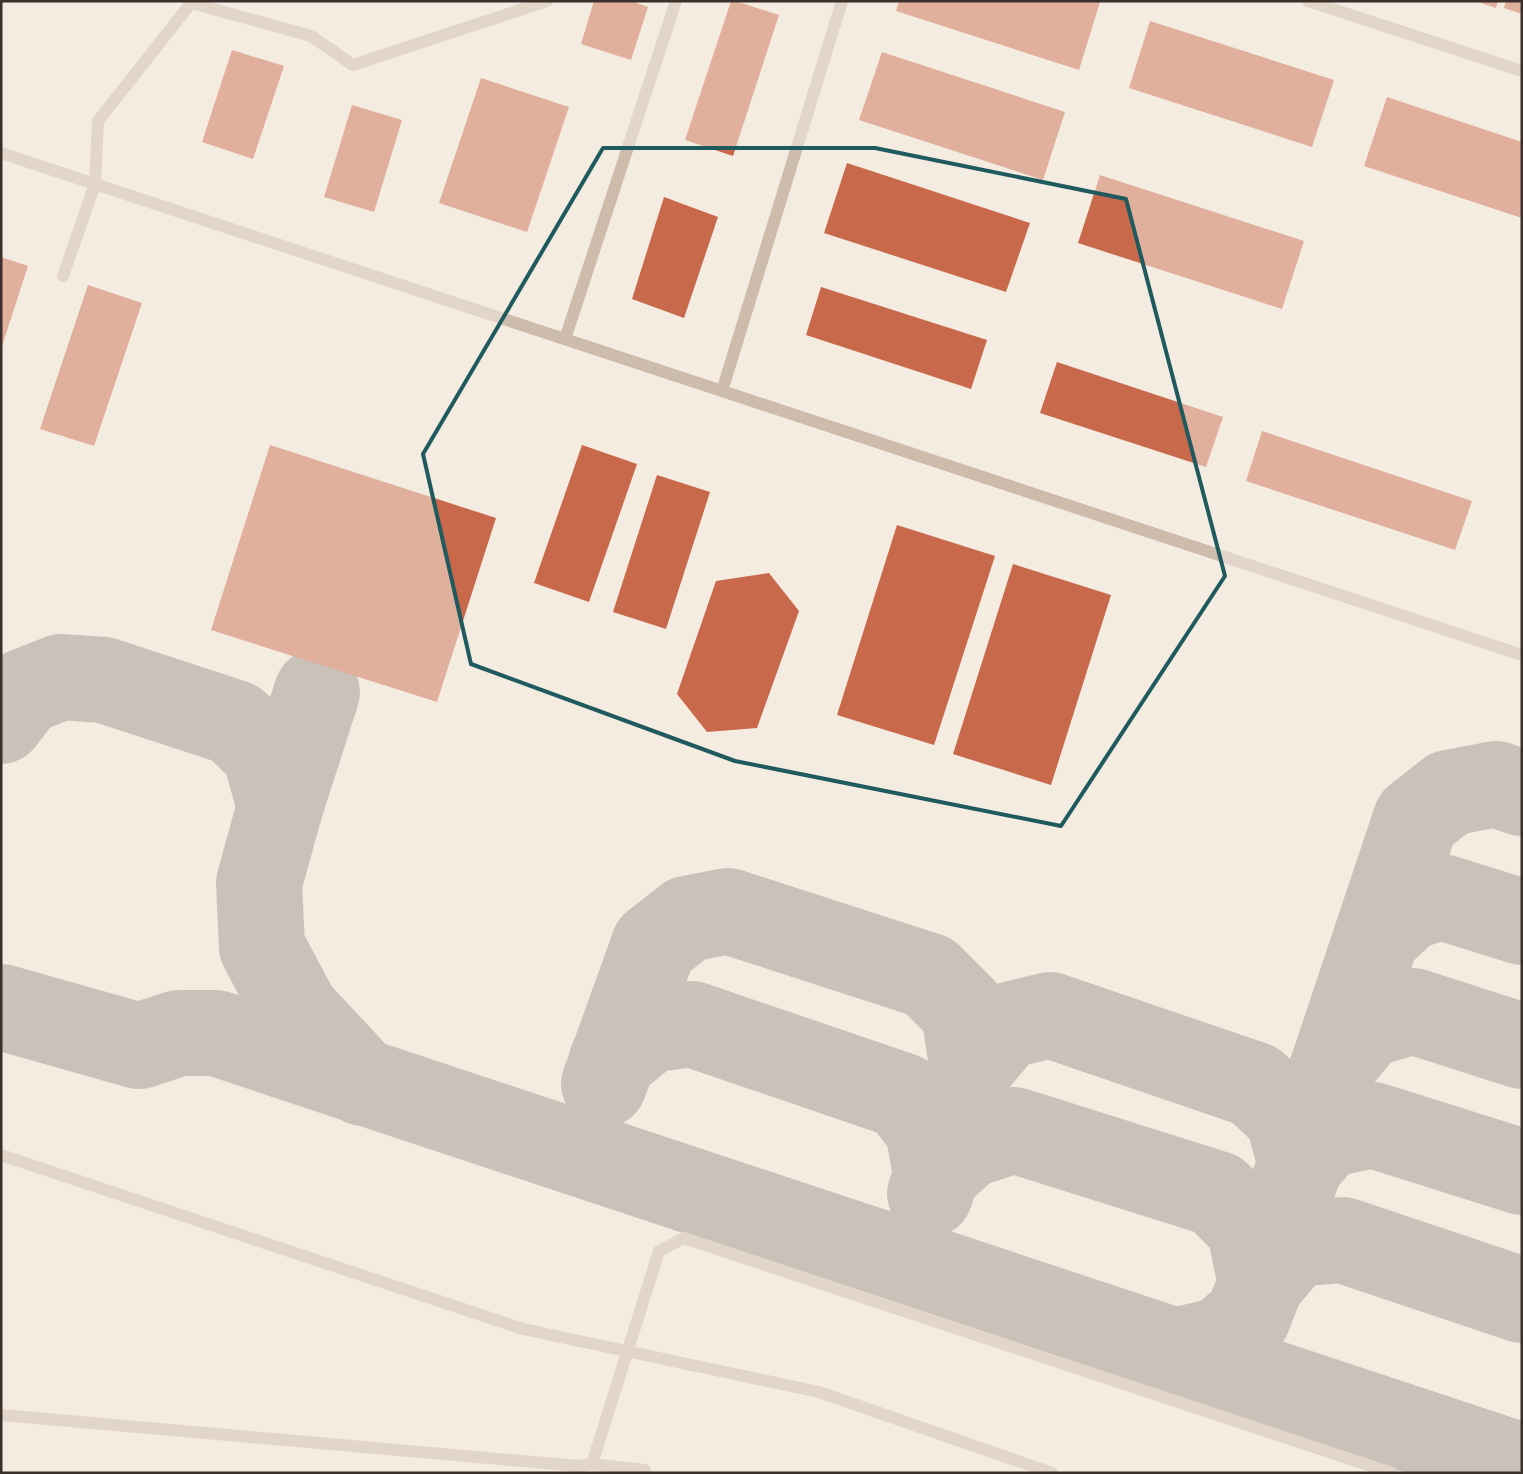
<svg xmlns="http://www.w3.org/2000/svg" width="1523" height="1474" font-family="Quicksand,sans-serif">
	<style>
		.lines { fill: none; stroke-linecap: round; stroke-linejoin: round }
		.taxiway { stroke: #988e86; stroke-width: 86 }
		.building { fill: #c8694b }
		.service { stroke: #cdbbac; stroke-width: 12 }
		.marked { fill: none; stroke: #1f5a5e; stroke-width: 4; stroke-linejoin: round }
	</style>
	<rect width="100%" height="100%" fill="#f4ebe1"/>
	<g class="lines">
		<!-- taxiway -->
		<g class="taxiway">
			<path d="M317,692L280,807L259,883L262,947L296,1011L363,1083"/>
			<path d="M1,721L23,692L61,677L104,680L235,723L265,752L280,807"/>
			<path d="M1377,936L1408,907L1442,897L1522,922"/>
			<path d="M1,1007L139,1046L179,1033H216L1522,1466"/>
			<path d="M612,1060L649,1030L692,1024L903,1096L928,1129L936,1174L968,1145L1014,1130L1217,1194L1249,1226L1261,1283L1248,1317L1221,1340L1176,1351"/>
			<path d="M1334,1064L1366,1025L1413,1011L1522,1046"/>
			<path d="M972,1065L1005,1026L1050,1015L1255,1085L1288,1116L1301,1164L1325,1135L1373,1125L1522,1172"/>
			<path d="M604,1084L654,945L687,919L728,911L929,976L964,1011L972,1065L930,1194"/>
			<path d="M1293,1186L1416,819L1449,793L1496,784L1522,793"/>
			<path d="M1261,1283L1294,1244L1343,1240L1522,1300"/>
		</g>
	</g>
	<!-- building -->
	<g class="building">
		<path d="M594,1H631L648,7L631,60L581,44Z"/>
		<path d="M731,1H735L779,15L733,156L685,140Z"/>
		<path d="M899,1H1098L1100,2L1079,70L896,11Z"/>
		<path d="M1475,1H1498L1496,8Z"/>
		<path d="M1506,1H1522V14L1504,8Z"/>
		<path d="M1150,21L1334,80L1312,147L1129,88Z"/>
		<path d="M232,50L284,66L253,159L202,142Z"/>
		<path d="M882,52L1065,112L1043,180L859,120Z"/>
		<path d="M481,78L569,107L527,232L439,203Z"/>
		<path d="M1387,97L1522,142V218L1364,166Z"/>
		<path d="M352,105L402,120L374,212L324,197Z"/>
		<path d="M847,163L1030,223L1006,292L824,233Z"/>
		<path d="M1100,175L1304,241L1282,309L1078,243Z"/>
		<path d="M664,197L718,217L684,318L632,299Z"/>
		<path d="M1,257L28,266L2,346H1Z"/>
		<path d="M88,285L142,303L94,446L40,429Z"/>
		<path d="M821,287L987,340L971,389L806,335Z"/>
		<path d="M1057,362L1223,417L1206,467L1040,413Z"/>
		<path d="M1262,431L1472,501L1455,550L1246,481Z"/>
		<path d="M270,445L496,518L437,702L211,630Z"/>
		<path d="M582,445L637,464L589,602L534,583Z"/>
		<path d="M657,475L710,492L666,629L613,612Z"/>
		<path d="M897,525L995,556L934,745L837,715Z"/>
		<path d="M1013,564L1111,595L1051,785L953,754Z"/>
		<path d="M769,573L799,611L757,728L707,732L677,694L716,581Z"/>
	</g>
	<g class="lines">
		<!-- service -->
		<g class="service">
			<path d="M1308,1L1522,71"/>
			<path d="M1,153L1522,655"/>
			<path d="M63,276L95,184L98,121L191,3L311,36L353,65L547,1"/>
			<path d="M565,339L676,1"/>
			<path d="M722,391L842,1"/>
			<path d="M1,1155L523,1329L819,1392L1052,1473"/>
			<path d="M1,1415L579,1466L592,1464L645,1470L646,1473"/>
			<path d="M592,1464L659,1251L684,1238L1392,1473"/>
		</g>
	</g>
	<!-- marked area -->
	<path d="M0 0H1523V1474H0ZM603,148H875L1126,199L1225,576L1061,826L735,761L471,664L423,454Z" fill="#f4ebe1" fill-opacity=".55" fill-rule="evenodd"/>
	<path class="marked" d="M603,148H875L1126,199L1225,576L1061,826L735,761L471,664L423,454Z"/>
	<!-- border -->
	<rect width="1523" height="1474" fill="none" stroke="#3b302b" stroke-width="5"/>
</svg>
